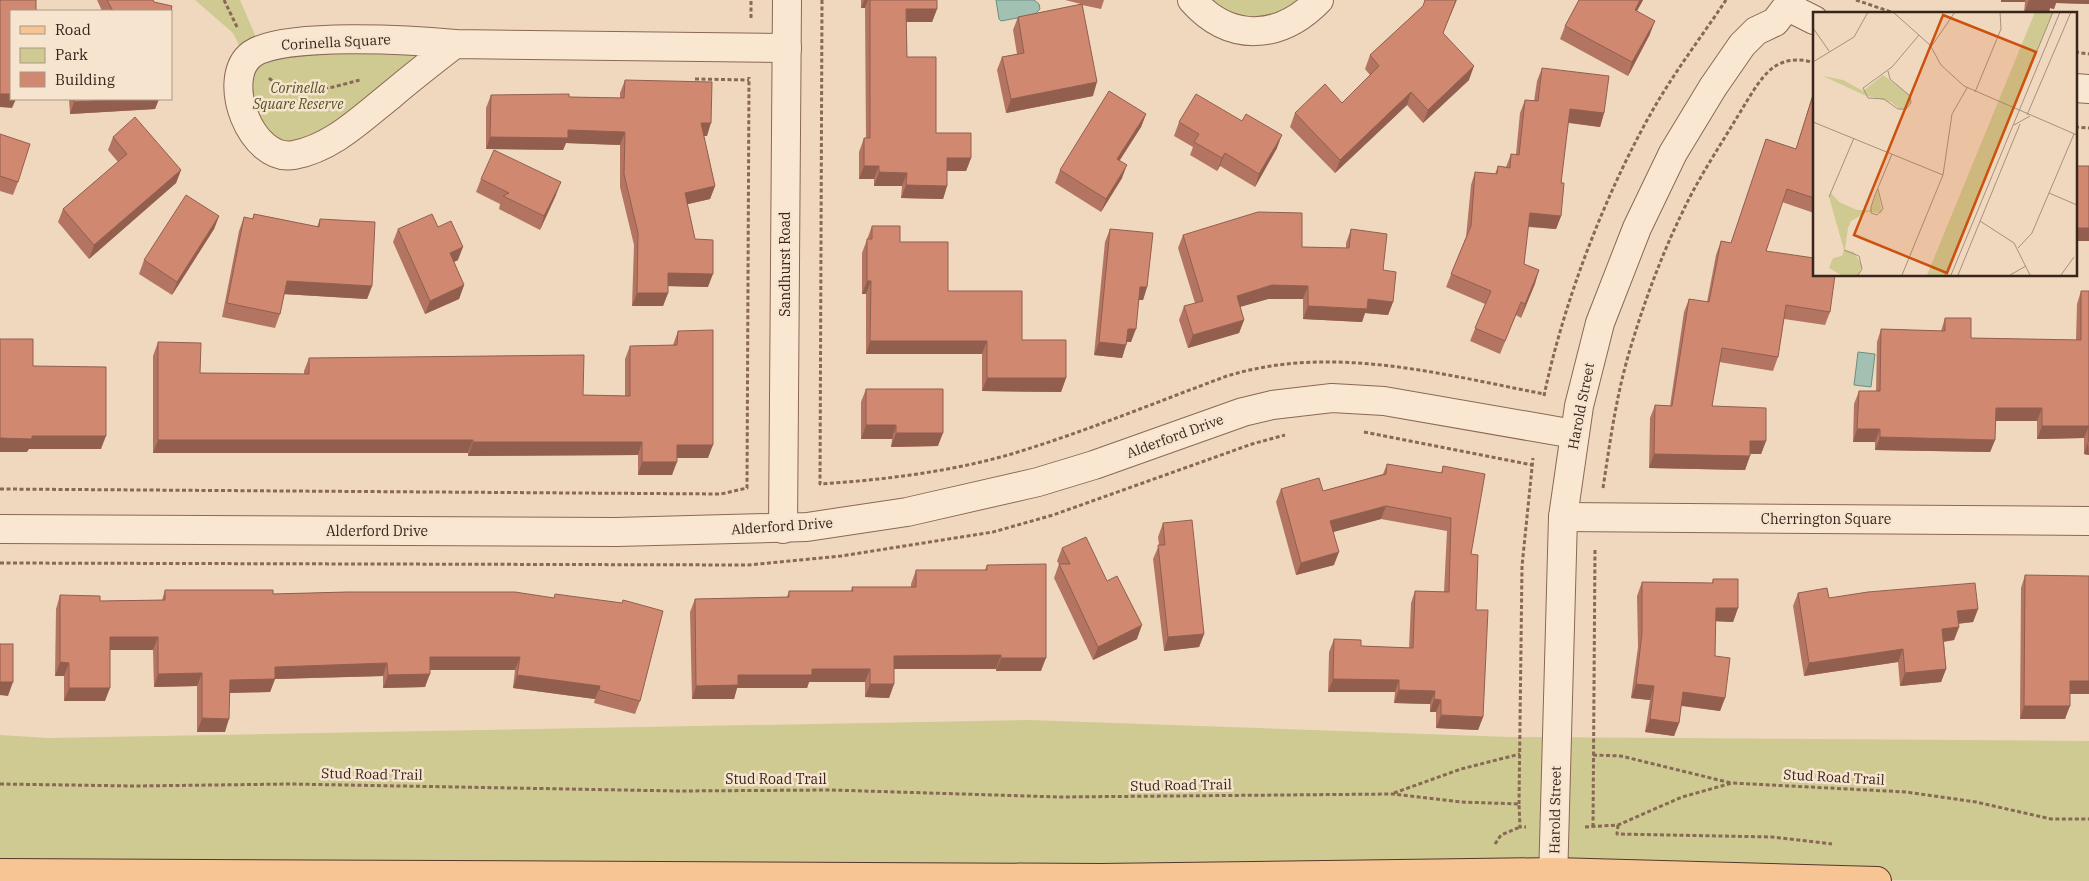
<svg xmlns="http://www.w3.org/2000/svg" width="2089" height="881" font-family="'IBM Plex Serif',serif">
	<style>
		.green { fill: #ceca91 }
		.water { fill: #a2c1b2; stroke: #698f7f }
		.lines { fill: none; stroke-linecap: round; stroke-linejoin: round }
		.minor-casing { stroke: #896856; stroke-width: 30 }
		.tertiary-casing { stroke: #896856; stroke-width: 30 }
		.primary-casing { stroke: #56372b; stroke-width: 30 }
		.path { stroke: #896856; stroke-width: 3; stroke-dasharray: 4 2.5; stroke-linecap: butt }
		.minor { stroke: #fae7d1; stroke-width: 28 }
		.tertiary { stroke: #fae7d1; stroke-width: 28 }
		.primary { stroke: #f6c593; stroke-width: 28 }
		.wall { fill: #b37561 }
		.shaded-wall { fill: #925f4f }
		.building { fill: #d08871; stroke: #925f4f }
		.labels { text-anchor: middle; stroke-width: 5; stroke-linejoin: round; paint-order: stroke }
		.street-label { font-size: 14px; fill: #37241b; stroke: #f7e4ce }
		.park-label { font-size: 14px; font-style: italic; fill: #515521; stroke: #f7e4ce }
		.inset-road { fill: none; stroke: #a6907d; stroke-width: 1 }
		.view { fill: #cd510e; fill-opacity: 0.15; stroke: #cd510e; stroke-width: 2.5 }
		.inset-edge { fill: none; stroke: #37241b; stroke-width: 2.5 }
	</style>
	<rect width="100%" height="100%" fill="#f0d8be"/>
	<!-- green -->
	<g class="green">
		<path d="M195,0H240L261,49L455,44L311,150L257,138L246,59L233,33Z"/>
		<path d="M1192,0H1319L1276,29Z"/>
		<path d="M1028,720L1510,737L2089,741V881L0,872V735L48,738Z"/>
	</g>
	<!-- water -->
	<g class="water">
		<path d="M996,0H1034L1039,4L1040,9L1034,15L1001,21L999,19Z"/>
		<path d="M1858,352L1875,354L1871,387L1854,385Z"/>
	</g>
	<g class="lines">
		<defs>
			<g id="minor">
				<path d="M1192,0C1230,43 1280,40 1319,0"/>
				<path d="M1788,7L1814,20"/>
				<path d="M455,44C433,61 411,78 390,96C361,119 332,148 294,155C251,163 219,78 252,54C283,32 415,40 455,44L787,48"/>
				<path d="M2075,88L2089,89"/>
				<path d="M1563,517L2089,521"/>
				<path d="M0,529L616,532L807,527L907,512L1038,482L1094,465L1243,412L1272,405L1332,398L1384,401L1574,434"/>
				<path d="M783,529L787,0"/>
			</g>
			<path id="tertiary" d="M1553,881L1563,517L1579,406L1600,323L1637,228L1673,153L1713,87L1742,45L1756,31L1775,22L1792,0"/>
			<path id="primary" d="M0,873L1100,878L1554,872L1877,881"/>
		</defs>
		<!-- minor casing -->
		<use href="#minor" class="minor-casing"/>
		<!-- tertiary casing -->
		<use href="#tertiary" class="tertiary-casing"/>
		<!-- primary casing -->
		<use href="#primary" class="primary-casing"/>
		<!-- path -->
		<g class="path">
			<path d="M224,0L238,29"/>
			<path d="M822,0L820,484C882,480 948,472 1008,455C1082,433 1154,403 1227,376C1331,344 1441,374 1544,394"/>
			<path d="M1856,0L1897,14"/>
			<path d="M751,18V0"/>
			<path d="M2075,52L2089,54"/>
			<path d="M269,78C294,102 331,87 360,80"/>
			<path d="M695,79L749,80"/>
			<path d="M2075,127L2089,128"/>
			<path d="M1544,396C1564,299 1608,186 1658,101C1679,66 1704,33 1726,0"/>
			<path d="M1364,432L1532,465"/>
			<path d="M1603,488C1610,442 1616,397 1629,353C1643,305 1661,256 1683,211C1698,179 1718,149 1736,119C1745,105 1760,76 1774,67C1785,59 1802,58 1814,63"/>
			<path d="M0,489L721,494L747,488L749,77"/>
			<path d="M0,563L748,565L841,556L993,532L1053,515L1252,444L1285,435"/>
			<path d="M1593,755L1621,756L1731,783"/>
			<path d="M0,784L135,786L290,784L678,791L831,790L1060,797L1392,794L1461,802L1519,804L1520,827H1526"/>
			<path d="M1394,793L1461,769L1520,754"/>
			<path d="M1519,804L1522,566L1533,458"/>
			<path d="M1618,825L1617,834L1772,837L1832,844"/>
			<path d="M1585,827L1618,825L1682,797L1732,783L1906,792L1976,802L2051,819H2089"/>
			<path d="M1593,827L1595,548"/>
			<path d="M1495,844L1501,835L1520,827"/>
		</g>
		<!-- minor -->
		<use href="#minor" class="minor"/>
		<!-- tertiary -->
		<use href="#tertiary" class="tertiary"/>
		<!-- primary -->
		<use href="#primary" class="primary"/>
	</g>
	<!-- wall -->
	<g class="wall">
		<path d="M97,0H153L154,2L171,11H102Z"/>
		<path d="M861,0H937V9L932,22H906L907,57L936,133L971,158L966,171H947V186L943,199L901,198L902,186H874V179H859V152L864,138H866L865,8H861Z"/>
		<path d="M1065,0H1104L1101,9L1082,5L1093,96L1006,113L997,70L1002,57L1017,54L1013,30L1018,17L1081,4Z"/>
		<path d="M1457,0L1443,33L1469,80L1423,123L1407,105L1335,173L1290,127L1295,113L1342,103L1370,75L1365,69L1370,55L1423,6Z"/>
		<path d="M1579,0H1643L1637,11L1650,34L1628,76L1560,39L1565,26Z"/>
		<path d="M2001,0H2089V4L2056,3L2054,9L2050,8L2049,12L2024,13L2025,2H2001Z"/>
		<path d="M1542,68L1604,113L1600,127L1568,123L1561,183V216L1556,229L1528,227L1524,264L1539,270L1521,318L1516,315L1500,354L1470,341L1485,304L1446,287L1466,237L1471,185L1475,172L1495,174L1498,166L1506,167L1511,154H1516L1520,113L1525,100L1534,101L1537,81Z"/>
		<path d="M625,80L707,136H704L715,186L710,199L687,204L695,239L708,287L668,286V293L663,306H632L634,245L620,187V145L566,143L563,150L486,149V108L491,95L620,98V93Z"/>
		<path d="M1814,90V213L1782,202L1766,251L1830,312L1825,325L1784,319L1778,357L1773,371L1719,362L1712,406L1766,441L1761,454H1750L1745,470L1649,468L1650,418L1655,405L1670,406L1684,312L1689,299L1707,302L1716,255L1721,241L1731,243L1766,139L1796,149Z"/>
		<path d="M69,99H159L155,109L70,114Z"/>
		<path d="M1146,114L1141,127L1120,160L1122,178L1101,212L1055,183L1060,170Z"/>
		<path d="M1179,122L1277,148L1255,187L1220,166L1217,171L1190,155L1193,147L1174,136Z"/>
		<path d="M0,134L18,182L13,195L0,191Z"/>
		<path d="M113,137L181,170L176,183L89,259L58,222L63,209L118,162L108,150Z"/>
		<path d="M481,179L556,195L540,230L499,209L500,204L476,192Z"/>
		<path d="M254,214L317,227L320,219L372,286L367,299L284,294L280,314L275,328L222,317L239,231L244,217L252,219Z"/>
		<path d="M219,216L214,229L172,295L139,274L144,260Z"/>
		<path d="M872,226L900,242L948,291L1022,340L1066,378L1061,392L982,391V354H866V294H862V253Z"/>
		<path d="M438,227L458,260L454,262L464,285L459,299L425,314L393,242L398,229Z"/>
		<path d="M1110,229L1147,287L1143,300H1139L1131,342H1127L1122,358L1094,355L1105,242Z"/>
		<path d="M1351,229L1383,270L1393,302L1388,315L1365,313L1362,322L1303,319V299H1268L1240,307L1244,320L1239,333L1188,348L1179,320L1184,306L1195,303L1178,248L1183,235L1302,247L1346,248V243Z"/>
		<path d="M2081,291H2089V455L2084,454V438L2037,439V421H1995V440L1990,452L1875,450V442H1853L1854,404L1859,391H1876L1877,342L1881,329L1941,331L1945,318L1971,338L2076,340L2077,304Z"/>
		<path d="M678,331L708,458H677L672,475H638V455L468,456V453H153V356L158,342L200,373L304,374V371L309,358L583,395L625,396V359L630,346L673,345Z"/>
		<path d="M866,389L938,446L891,447L892,439H861V402Z"/>
		<path d="M1387,464L1441,473L1443,466L1471,554L1476,610L1483,717L1478,730L1436,728V712H1430V704L1394,703L1395,692H1328L1329,652L1334,639L1361,646L1409,648L1411,603L1415,591L1444,592L1447,531L1381,519L1333,532L1334,565L1296,575L1276,502L1281,489L1323,491L1383,474Z"/>
		<path d="M1163,523L1204,634L1199,647L1164,651L1153,559L1159,545L1158,537Z"/>
		<path d="M1062,548L1107,581L1137,639L1093,660L1054,578L1059,564L1057,561Z"/>
		<path d="M987,565L1041,671H996V669H894V684L889,698L865,697V682H809L807,688H737L734,699H692L690,612L695,599L787,597L789,591H851L852,587H911V584L916,570H985Z"/>
		<path d="M2025,575L2089,694H2070L2065,719H2020L2021,588Z"/>
		<path d="M1713,579L1738,608L1733,622L1715,621V656L1725,698L1720,711L1681,706L1679,723L1674,736L1645,732L1650,700L1631,698L1638,647L1637,596L1642,582L1712,583Z"/>
		<path d="M165,590L273,594L347,592L640,701L635,714L594,703L595,699L513,688L515,670H430L425,687L383,688V676L275,679L270,692L230,693L225,732H197V686L154,687L153,650H110L105,701H64V676H55L56,609L60,595L100,601L162,600Z"/>
		<path d="M1798,593L1829,598L1978,609L1973,622L1958,624L1959,627L1954,640L1944,642L1946,669L1941,682L1900,686L1898,662L1804,676L1793,606Z"/>
	</g>
	<!-- shaded-wall -->
	<g class="shaded-wall">
		<path d="M864,0H868L865,8H861Z"/>
		<path d="M1640,0H1643L1630,23L1635,10Z"/>
		<rect x="2001" y="0" width="24" height="2"/>
		<path d="M2029,0H2089V4L2056,3L2054,9L2050,8L2049,12L2024,13Z"/>
		<path d="M906,9H937L932,22H901Z"/>
		<path d="M1655,21L1650,34L1628,76L1632,62Z"/>
		<path d="M1474,66L1469,80L1423,123L1428,110Z"/>
		<path d="M1097,82L1093,96L1006,113L1011,99Z"/>
		<path d="M1411,92L1407,105L1335,173L1340,160Z"/>
		<path d="M0,94H11V99H16L12,108L0,107Z"/>
		<path d="M129,99H159L155,109L70,114L74,102Z"/>
		<path d="M1570,109L1604,113L1600,127L1565,122Z"/>
		<path d="M1146,114L1141,127L1112,172L1117,159Z"/>
		<path d="M701,123H711L707,136H696Z"/>
		<path d="M568,130L625,132L620,145L566,143L563,150L486,149L490,137Z"/>
		<path d="M1282,135L1277,148L1255,187L1259,174Z"/>
		<path d="M1225,153L1220,166L1217,171L1222,158Z"/>
		<path d="M947,158H971L966,171H942Z"/>
		<path d="M1127,165L1122,178L1101,212L1106,199Z"/>
		<path d="M864,166H879L874,179H859Z"/>
		<path d="M181,170L176,183L89,259L94,245Z"/>
		<path d="M879,172L907,173L902,186H874Z"/>
		<path d="M561,182L556,195L540,230L544,216Z"/>
		<path d="M906,185L947,186L943,199L901,198Z"/>
		<path d="M715,186L710,199L680,206L685,193Z"/>
		<path d="M1530,213L1561,216L1556,229L1525,226Z"/>
		<path d="M219,216L214,229L172,295L177,282Z"/>
		<rect x="2075" y="228" width="14" height="13"/>
		<path d="M463,247L458,260L445,266L450,253Z"/>
		<path d="M1539,270L1535,284L1521,318L1525,304Z"/>
		<path d="M668,273L713,274L708,287L664,286Z"/>
		<path d="M287,281L372,286L367,299L282,294Z"/>
		<path d="M867,281H871L866,294H862Z"/>
		<path d="M464,285L459,299L425,314L430,301Z"/>
		<path d="M1272,285L1308,286L1303,299H1268L1232,309L1237,296Z"/>
		<path d="M1140,287H1147L1143,300H1135Z"/>
		<path d="M637,293H668L663,306H632Z"/>
		<path d="M1368,299L1393,302L1388,315L1365,313L1362,322L1303,319L1308,306Z"/>
		<path d="M1244,320L1239,333L1188,348L1193,335Z"/>
		<path d="M1128,329H1136L1131,342H1123Z"/>
		<path d="M870,341H987L982,354H866Z"/>
		<path d="M1099,342L1126,345L1122,358L1094,355Z"/>
		<path d="M987,378H1066L1061,392L982,391Z"/>
		<path d="M1996,408H2042L2037,421H1991Z"/>
		<path d="M866,425H896L892,439H861Z"/>
		<path d="M2042,426H2089L2084,438L2037,439Z"/>
		<path d="M1857,429H1880L1875,442H1853Z"/>
		<path d="M896,433H943L938,446L891,447Z"/>
		<path d="M32,436H106L101,449H29L27,452H0V438Z"/>
		<path d="M1880,437L1995,440L1990,452L1875,450Z"/>
		<path d="M158,440H473L468,453H153Z"/>
		<path d="M1750,441H1766L1761,454H1745Z"/>
		<path d="M473,442H642L638,455L468,456Z"/>
		<path d="M2088,442L2089,455L2084,454Z"/>
		<path d="M677,445H713L708,458H672Z"/>
		<path d="M1654,454L1750,456L1745,470L1649,468Z"/>
		<path d="M642,462H677L672,475H638Z"/>
		<path d="M1386,506L1381,519L1326,534L1330,521Z"/>
		<path d="M1339,552L1334,565L1296,575L1301,563Z"/>
		<path d="M1716,608H1738L1733,622L1711,621Z"/>
		<path d="M1978,609L1973,622L1952,624L1957,611Z"/>
		<path d="M1142,625L1137,639L1093,660L1098,647Z"/>
		<path d="M1959,627L1954,640L1938,642L1942,629Z"/>
		<path d="M1204,634L1199,647L1164,651L1168,637Z"/>
		<path d="M110,637H158L153,650H105Z"/>
		<path d="M1903,649L1898,662L1804,676L1809,663Z"/>
		<path d="M1001,655L996,669H889L894,656Z"/>
		<path d="M430,657H520L515,670H425Z"/>
		<path d="M1001,658H1046L1041,671H996Z"/>
		<path d="M60,662L69,663L64,676H55Z"/>
		<path d="M387,663L383,676L275,679L270,692L225,693L230,680L275,667Z"/>
		<path d="M812,669H870L865,682H809L807,688H737L734,699H692L696,686L738,675Z"/>
		<path d="M1946,669L1941,682L1900,686L1905,673Z"/>
		<path d="M202,673L197,686L154,687L158,674Z"/>
		<path d="M430,674L425,687L383,688L388,675Z"/>
		<path d="M517,675L600,686L595,699L513,688Z"/>
		<path d="M1333,679L1399,680L1395,692H1328Z"/>
		<path d="M2070,681H2089V694H2065Z"/>
		<path d="M0,682H13L8,696L0,695Z"/>
		<path d="M870,684H894L889,698L865,697Z"/>
		<path d="M1636,684L1654,686L1650,700L1631,698Z"/>
		<path d="M69,688H110L105,701H64Z"/>
		<path d="M1399,690L1435,691L1430,704L1394,703Z"/>
		<path d="M1683,692L1725,698L1720,711L1678,705Z"/>
		<path d="M1434,699L1441,700L1436,712H1430Z"/>
		<path d="M2024,706H2070L2065,719H2020Z"/>
		<path d="M1441,715L1483,717L1478,730L1436,728Z"/>
		<path d="M202,718L229,719L225,732H197Z"/>
		<path d="M1650,719L1679,723L1674,736L1645,732Z"/>
	</g>
	<!-- building -->
	<g class="building">
		<path d="M0,0H36V11H11V94H0Z"/>
		<path d="M107,0H153L154,2L172,6L171,11H113Z"/>
		<path d="M870,0H937V9H906L907,57H936V133H971V158H947V186L906,185L907,173L879,172V166H864V138H870Z"/>
		<path d="M1425,0H1456L1443,33L1474,66L1428,110L1411,92L1340,160L1295,113L1325,84L1342,103L1379,66L1370,55L1423,6Z"/>
		<path d="M1579,0H1640L1635,10L1655,21L1632,62L1565,26Z"/>
		<path d="M1082,4L1097,82L1011,99L1002,57L1024,53L1018,17Z"/>
		<path d="M1542,68L1609,76L1604,113L1570,109L1561,183H1564L1561,216L1530,213L1524,264L1539,270L1525,304L1521,302L1505,341L1475,328L1491,291L1451,274L1471,226L1475,172L1497,174L1498,166L1510,168L1511,154L1519,155L1525,100L1538,101Z"/>
		<path d="M625,80L712,82L711,123H701L715,186L685,193L695,239L713,240V274L668,273V293H637L638,233L624,174L625,132L568,130V138L490,137L491,95L569,94V97L624,98Z"/>
		<path d="M1109,91L1146,114L1117,159L1127,165L1106,199L1060,170Z"/>
		<path d="M1814,92V198L1787,189L1766,251L1814,258V275H1835L1830,312L1786,305L1778,357L1722,348L1712,406L1766,408V441H1750V456L1654,454L1655,405L1672,406L1689,299L1709,302L1721,241L1731,243L1766,139L1796,149Z"/>
		<path d="M1196,94L1242,121L1246,114L1282,135L1259,174L1225,153L1222,158L1194,142L1199,134L1179,122Z"/>
		<path d="M74,99H129L74,102Z"/>
		<path d="M135,117L181,170L94,245L63,209L127,154L113,137Z"/>
		<path d="M0,134L30,144L18,182L0,176Z"/>
		<path d="M494,150L561,182L544,216L503,196L509,193L481,179Z"/>
		<rect x="2075" y="166" width="14" height="62"/>
		<path d="M186,195L219,216L177,282L144,260Z"/>
		<path d="M1258,212L1302,213V247L1349,248L1351,229L1387,234L1383,270L1396,272L1393,302L1368,299L1367,309L1308,306V286L1272,285L1237,296L1244,320L1193,335L1184,306L1203,301L1183,235Z"/>
		<path d="M254,214L319,227L320,219L375,222L372,286L287,281L280,314L227,303L244,217L253,219Z"/>
		<path d="M432,214L438,227L451,221L463,247L450,253L464,285L430,301L398,229Z"/>
		<path d="M872,226H900V242H948V291H1022V340H1066V378H987V341H870L871,281H867V239H872Z"/>
		<path d="M1110,229L1153,233L1147,287H1140L1136,329H1128L1126,345L1099,342Z"/>
		<path d="M2081,291H2089V442V426H2042V408H1996L1995,440L1880,437V429H1857L1859,391H1880L1881,329L1945,331V318H1971V338L2081,340Z"/>
		<path d="M713,330V445H677V462H642V442H473V440H158V342L201,343L200,373L309,374V358L584,355L583,395L630,396V346L677,345L678,331Z"/>
		<path d="M0,339H33V366L106,367V436H32V439L0,438Z"/>
		<path d="M866,389H943V433H896V425H866Z"/>
		<path d="M1387,464L1442,473L1443,466L1485,474L1471,554L1478,555L1476,610H1488L1483,717L1441,715V700L1434,699L1435,691L1399,690V680L1333,679L1334,639L1361,640V646L1413,648L1415,591L1449,592L1451,518L1386,506L1330,521L1339,552L1301,563L1281,489L1319,478L1323,491L1386,474Z"/>
		<path d="M1192,520L1204,634L1168,637L1158,545H1165L1163,523Z"/>
		<path d="M1086,537L1107,581L1117,576L1142,625L1098,647L1059,564H1070L1062,548Z"/>
		<path d="M1046,564V658H1001V655L894,656V684H870V669H812V675H738V685L696,686L695,599L789,597V591H853L852,587H916V570H987V565Z"/>
		<path d="M2025,575L2089,576V681H2070V706H2024Z"/>
		<path d="M1713,579H1738V608H1716L1715,656L1730,658L1725,698L1683,692L1679,723L1650,719L1654,686L1636,684L1642,633V582L1713,583Z"/>
		<path d="M1975,583L1978,609L1957,611L1959,627L1942,629L1946,669L1905,673L1903,649L1809,663L1798,593L1827,588L1829,598L1868,592Z"/>
		<path d="M165,590H273V594L347,592H515L554,598L555,594L622,603L623,600L663,611L640,701L599,690L600,686L517,675L520,657H430V674L388,675L387,663L275,667V679L230,680L229,719L202,718V673L158,674V637H110V688H69V663L60,662V595L100,596V601L165,600Z"/>
		<rect x="0" y="644" width="13" height="38"/>
	</g>
	<g class="labels">
		<!-- street labels -->
		<g class="street-label">
			<text transform="translate(336 42) rotate(-3)" y="5">Corinella Square</text>
			<text transform="translate(785 264) rotate(-90)" y="5">Sandhurst Road</text>
			<text transform="translate(1581 406) rotate(-79)" y="5">Harold Street</text>
			<text transform="translate(1175 436) rotate(-20)" y="5">Alderford Drive</text>
			<text x="1826" y="524">Cherrington Square</text>
			<text transform="translate(782 526) rotate(-4)" y="5">Alderford Drive</text>
			<text x="377" y="536">Alderford Drive</text>
			<text transform="translate(372 774) rotate(1)" y="5">Stud Road Trail</text>
			<text transform="translate(1834 777) rotate(3)" y="5">Stud Road Trail</text>
			<text x="776" y="784">Stud Road Trail</text>
			<text transform="translate(1181 785) rotate(-1)" y="5">Stud Road Trail</text>
			<text transform="translate(1555 810) rotate(-89)" y="5">Harold Street</text>
		</g>
		<!-- park labels -->
		<g class="park-label">
			<text x="298" y="93">Corinella<tspan x="298" dy="16">Square Reserve</tspan></text>
		</g>
	</g>
	<!-- overview -->
	<g transform="translate(1813 12)">
		<rect width="264" height="264" fill="#f0d8be"/>
		<path d="M222,0H240L132,263H114ZM70,63L96,82L98,91L88,98L78,90L51,83L10,64L30,68L50,79ZM65,177L69,201L54,200L38,209L35,216L32,238L41,240L49,254L45,263H28L16,256L20,246L29,244L31,238L16,185L18,181L26,190L44,198H57Z" fill="#ceca91"/>
		<path class="inset-road" d="M80,0L117,33L128,53L151,74L264,123M0,16L16,39M118,35L142,0M0,50L41,25L55,0M75,59L77,67L97,84L98,91L93,97H85L71,87L55,86L50,76L79,55L106,23M162,80L188,17L187,0M214,103L258,0M0,110L130,163M201,113L217,104M65,177L70,197L64,203L58,201V195L62,183L79,142M236,181L264,193M16,185L41,126M167,209L201,231L217,263M205,236L219,221L261,122M31,238L46,244L49,257L45,263M89,263L130,163L139,102L154,76M132,263L240,0M138,263L247,0M145,263L207,112M197,263L213,254M248,263L261,245"/>
		<path class="view" d="M130,3L223,40L134,261L41,223Z"/>
		<rect width="264" height="264" class="inset-edge"/>
	</g>
	<!-- legend -->
	<rect x="10" y="10" width="162" height="90" fill="#f7e4ce" stroke="#aa9786"/>
	<rect x="20" y="26" width="25" height="8" fill="#f6c593" stroke="#aa9786"/>
	<text x="55" y="35" font-size="15" fill="#37241b">Road</text>
	<rect x="20" y="48" width="25" height="15" fill="#ceca91" stroke="#aa9786"/>
	<text x="55" y="60" font-size="15" fill="#37241b">Park</text>
	<rect x="20" y="72" width="25" height="15" fill="#d08871" stroke="#aa9786"/>
	<text x="55" y="85" font-size="15" fill="#37241b">Building</text>
</svg>
